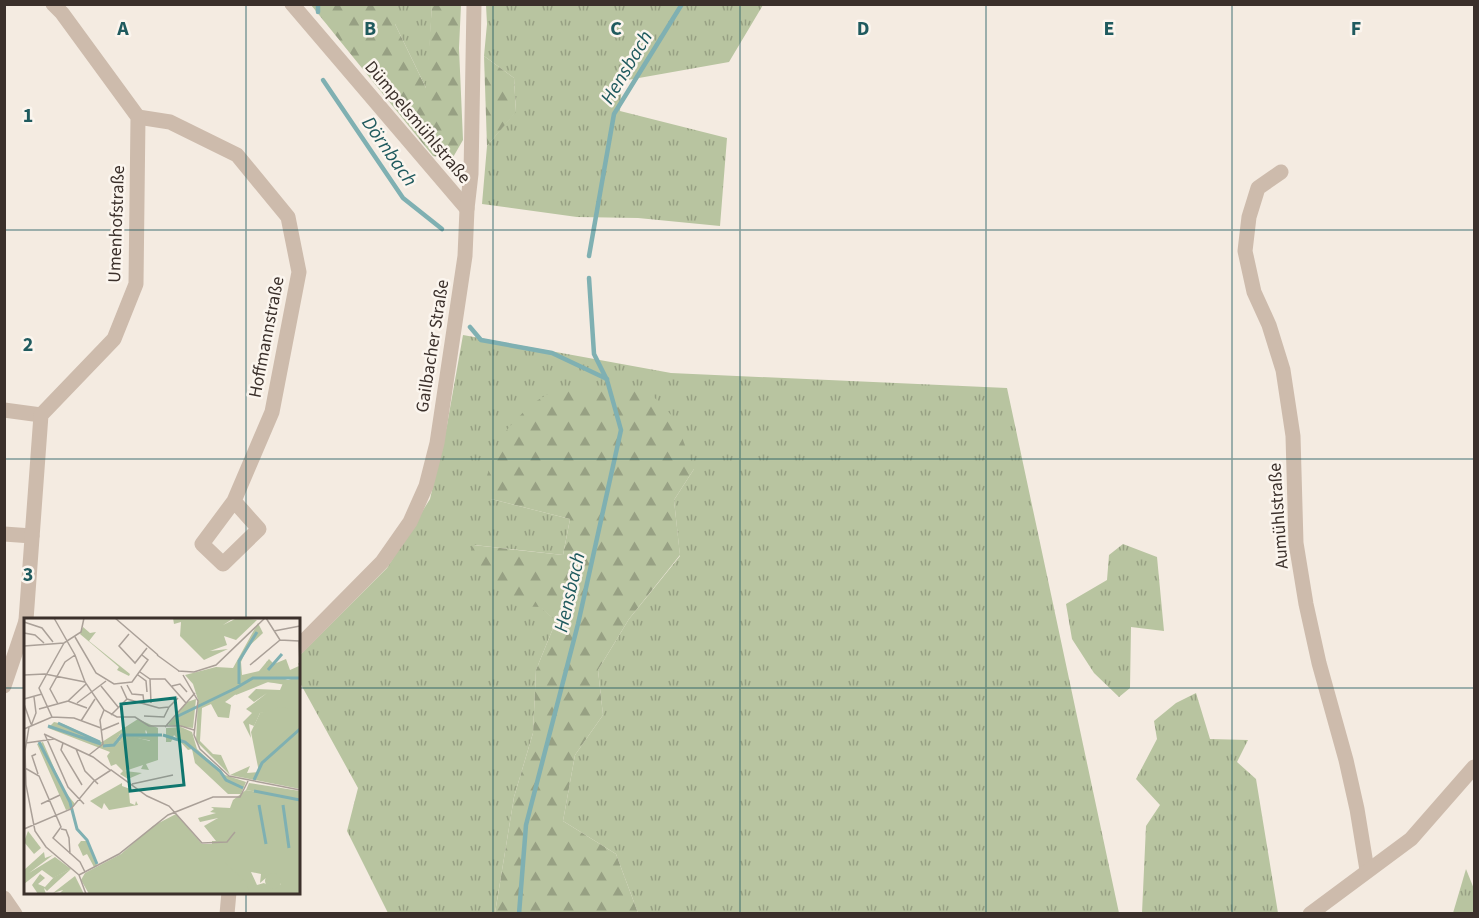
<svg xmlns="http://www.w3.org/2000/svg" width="1479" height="918" font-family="'Source Sans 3',sans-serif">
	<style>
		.grass { fill: url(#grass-tufts) }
		.forest { fill: url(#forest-firs) }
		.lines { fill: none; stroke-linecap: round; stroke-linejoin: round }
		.stream { stroke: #7fb0b2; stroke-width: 4.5 }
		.minor { stroke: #cdbbac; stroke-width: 15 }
		.grid { fill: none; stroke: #1f5a5e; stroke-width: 1.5; stroke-opacity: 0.55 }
		.labels { text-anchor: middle; stroke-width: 5; stroke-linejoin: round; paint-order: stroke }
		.street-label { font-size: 18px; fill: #3b302b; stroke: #fbf5ee }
		.water-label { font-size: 20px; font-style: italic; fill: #1f5a5e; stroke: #fbf5ee }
		.inset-river { fill: none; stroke: #7fb0b2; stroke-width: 3 }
		.inset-road { fill: none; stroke: #aaa098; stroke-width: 1.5 }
		.view { fill: #0f766e; fill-opacity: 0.15; stroke: #0f766e; stroke-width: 3 }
		.inset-edge { fill: none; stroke: #3b302b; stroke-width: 3 }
		.grid-label { font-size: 20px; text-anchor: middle; font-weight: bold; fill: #1f5a5e; stroke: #fbf5ee; stroke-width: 5; stroke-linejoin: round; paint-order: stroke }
	</style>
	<defs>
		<pattern id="grass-tufts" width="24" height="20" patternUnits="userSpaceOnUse" patternTransform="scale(1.5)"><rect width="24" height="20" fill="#b8c4a0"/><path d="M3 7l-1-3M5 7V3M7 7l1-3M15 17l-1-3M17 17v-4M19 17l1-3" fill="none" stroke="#97a083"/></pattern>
		<pattern id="forest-firs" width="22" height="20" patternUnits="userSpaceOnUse" patternTransform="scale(1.5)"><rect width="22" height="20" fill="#b8c4a0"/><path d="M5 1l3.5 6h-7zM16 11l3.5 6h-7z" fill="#97a083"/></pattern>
	</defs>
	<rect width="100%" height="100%" fill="#f4ebe1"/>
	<!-- grass -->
	<g class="grass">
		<path d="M395,5H432L427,90L395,24Z"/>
		<path d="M486,5H763L729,62L622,81L620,111L727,138L720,226L638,218L577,217L482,204L487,146L516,111L514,78L484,56L487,24Z"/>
		<path d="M463,335L671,373L1007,388L1119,913H638L616,854L563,821L575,755L603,715L598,670L629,619L680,556L674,500L694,469L491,499L570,519L563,555L474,545L556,621L536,670L533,733L514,797L495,913H388L347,831L358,788L299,681L298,657L387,568L430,499L447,425Z"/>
		<path d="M1123,544L1157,557L1164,631L1131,627L1130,688L1119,697L1094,673L1072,639L1066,604L1107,580L1109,555Z"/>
		<path d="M1196,693L1210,739L1248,740L1237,762L1256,779L1278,913H1142L1146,826L1160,805L1136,779L1157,739L1154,721L1176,703Z"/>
		<path d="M1466,869L1474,889V913H1453Z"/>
	</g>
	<!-- forest -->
	<g class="forest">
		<path d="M311,5H395V24L426,88L432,5H461L459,48L463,140L452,159L433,156Z"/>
		<path d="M484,56L514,78L516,112L487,146Z"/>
		<path d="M628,387L652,395L675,419L694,469L674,500L680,555L629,619L598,670L603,715L575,755L563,821L616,854L638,913H495L514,797L533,733L536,670L556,621L540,607L518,606L468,559L473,545L563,555L570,519L491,499L484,484L501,436L530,405L556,389Z"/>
	</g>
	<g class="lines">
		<!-- stream -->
		<g class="stream">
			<path d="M318,12V4"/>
			<path d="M323,80L403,198L442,229"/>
			<path d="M589,256L614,114L682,4"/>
			<path d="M470,327L481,340L552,353L607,379"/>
			<path d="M519,914L526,825L578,624L621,430L607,380L594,354L589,278"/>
		</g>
		<!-- minor -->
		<g class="minor">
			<path d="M292,4L467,209"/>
			<path d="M138,117L170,122L237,155L288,217L299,272L272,412L234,501L202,544L223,564L259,529L234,501"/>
			<path d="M1281,172L1258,188L1249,217L1245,251L1254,292L1269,325L1283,370L1293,436L1296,543L1306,604L1319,663L1346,760L1357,809L1367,870"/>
			<path d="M4,410L41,415"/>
			<path d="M4,534L32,536"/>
			<path d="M26,620L41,415L114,339L136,284L138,117L62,13L53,4"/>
			<path d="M298,647L382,562L410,522L426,486L437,443L465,256L467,209L471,174L474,4"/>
			<path d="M4,686L26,621"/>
			<path d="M4,898L15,914"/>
			<path d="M227,914L229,892"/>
			<path d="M1310,914L1411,839L1474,767"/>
		</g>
	</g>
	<!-- grid -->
	<path class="grid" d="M246,4V620M493,4V914M740,4V914M986,4V914M1232,4V914M4,230H1474M4,459H1474M4,688H26M298,688H1474M246,892V914"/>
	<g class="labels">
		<!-- street labels -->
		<g class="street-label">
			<text transform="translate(418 122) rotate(50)" y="6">Dümpelsmühlstraße</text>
			<text transform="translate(116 224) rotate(-88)" y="6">Umenhofstraße</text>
			<text transform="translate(266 337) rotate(-79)" y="6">Hoffmannstraße</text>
			<text transform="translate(432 346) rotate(-81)" y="6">Gailbacher Straße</text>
			<text transform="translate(1278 516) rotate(-94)" y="6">Aumühlstraße</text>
		</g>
		<!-- water labels -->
		<g class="water-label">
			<text transform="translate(626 67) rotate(-59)" y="7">Hensbach</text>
			<text transform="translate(390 151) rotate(55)" y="7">Dörnbach</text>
			<text transform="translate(569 592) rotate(-77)" y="7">Hensbach</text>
		</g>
	</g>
	<!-- overview -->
	<g transform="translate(24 618)">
		<rect width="276" height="276" fill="#f4ebe1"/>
		<path d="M234,5L239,15L223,30L217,44L218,57L235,53L245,41L250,46L262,41L266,52L275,48L274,45L276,46V59L244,62H276V92L236,95L230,108L225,106L227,120L219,104L228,95L222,91L243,75L230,84L224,79L232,71L256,72L259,65L241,64L215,74L201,84L207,87L205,100L194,99L187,86L178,90L176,123L189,136L197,137L206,157L172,123L174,82L169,66L161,57L192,49L209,50ZM59,9L66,15L72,14L65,23L106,56L105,58L93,52L95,49L56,16ZM114,101L134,110V142L122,146L125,152L117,151L119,147L101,153L118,155L104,161L96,156L99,153L92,146L87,148L83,138L86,134L24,110L30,104L39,106L78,124ZM122,112L126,123L106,118L95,124V130L79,129L89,127L96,116L118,117ZM157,109L168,114L173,131L201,157L222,164L217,176H204L171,145L168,131L164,132L150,117L147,124H142V110ZM19,124L39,171L51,186L46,191L42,192L13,126ZM98,165V168L109,172L105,174L106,185L111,187L112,183L114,187L85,192L80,185L78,191L66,183ZM225,165L276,173V181L222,172ZM57,223H63L73,247L70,249L63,236L59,238L54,227ZM20,234L21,240L29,237L5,255L31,239L47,251L29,260L18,252L0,266V252ZM51,258L60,276H35L39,272L29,275Z" fill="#b8c4a0" fill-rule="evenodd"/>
		<path d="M149,0H210L199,7L213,0L233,2L212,22L200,18L203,27L186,33L204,31L180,42L156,18L157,4L150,6ZM172,81L169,110L144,107L163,84ZM257,89L276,92V171L206,157L226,148L223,155L235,154L227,114L236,95ZM121,111L122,117L125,112L131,115L130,123L106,119L95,124L96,132L79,129L89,127L96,116L118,117ZM222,172L276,181V276H187L188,223H192L180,208L194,200L176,204L174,200L192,195L186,194L190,191L187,189L206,190L209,182ZM227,254L237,256L236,265L243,259L257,266L248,270L240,265L233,267Z" fill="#b8c4a0" fill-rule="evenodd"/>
		<path d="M243,43L246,56L264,62L276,58V64L262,67L244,64L212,77L210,75L213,67L239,53ZM152,196L178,226H199V243L223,265L225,276H65L57,262L61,255L97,236L129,208ZM241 263a8 8 0 1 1 16 0a8 8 0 1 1-16 0Z" fill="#b8c4a0"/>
		<path d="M47,251L23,273L20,270L22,276H14L8,267L16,256L21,260L14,266L21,269L30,259Z" fill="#b8c4a0"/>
		<path d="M4,213L17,230L10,236L0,224Z" fill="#b8c4a0"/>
		<path class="inset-river" d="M244,52L258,36M215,66V43L233,14M212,70L229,60H276M152,99L212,70M34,105L76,124M24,108L77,126M139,117L161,124L196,153L202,162L219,170M15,124L46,184L53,211L63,222L73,246M79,128L90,127L98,117H138M230,162L238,145L276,111M230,173L276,182M235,187L242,226M259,187L265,230"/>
		<path class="inset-road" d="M30,0L51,37L61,64L80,92L93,99H111L125,108H157L170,112M91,0L134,37M242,0L256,22L275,23L276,45M0,4L18,10L29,24M250,13L276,8M0,15L11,17L20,25M105,16L95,28L111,45L123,30M51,19L72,55L90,66L108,64L124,42L118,37M0,28L40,25L57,14L60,0M133,37L155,53M226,47L256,22M154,53L170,54L192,47L241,0M116,54L126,61H141L162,85M0,57L21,56L61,64M114,57L122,63L123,74M159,57L174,83L170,117L176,131L205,158L276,172M126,61L127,85M103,67L108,76L119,77L120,85M77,68L94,89M97,68L103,81L135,90L145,89L154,80M148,68L156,66L163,74M0,81L18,76M44,83L63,90M53,85L82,63M0,86L7,106M34,86L26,71L41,44L51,37M15,91L44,83L62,66M87,97L103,81M120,98L140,99L145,89M28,99L15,70L40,25M57,103L71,81M7,108L12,95L10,79M5,109L1,133L2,167L11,213L22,229L55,257M141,109L171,75M0,111L28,99L50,100L77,110M78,112L95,105M20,116L69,139L86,152M21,117L44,169L60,186M2,125L30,121M39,125L37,132L58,167M52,131L61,153L74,166M12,136L8,138L14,156M65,137L79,126L76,102L80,92M1,150L15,158L37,209L29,220L56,244L61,254M108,166L149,157M17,186L36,177M0,211L47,191L70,163L87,152L123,178L145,188L178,225L203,224L211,214M37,211L42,212L45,220L46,236M55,257L95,236L144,197L189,179H216L224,163M55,257L62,276"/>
		<path class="view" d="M151,80L160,167L106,173L97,86Z"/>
		<rect width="276" height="276" class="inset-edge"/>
	</g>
	<g class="grid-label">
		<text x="123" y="35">A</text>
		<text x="370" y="35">B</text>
		<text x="616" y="35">C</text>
		<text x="863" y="35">D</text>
		<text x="1109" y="35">E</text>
		<text x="1356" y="35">F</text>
		<text x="28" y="122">1</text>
		<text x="28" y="351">2</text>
		<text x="28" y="581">3</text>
	</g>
	<!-- border -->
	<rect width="1479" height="918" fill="none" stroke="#3b302b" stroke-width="12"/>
</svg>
